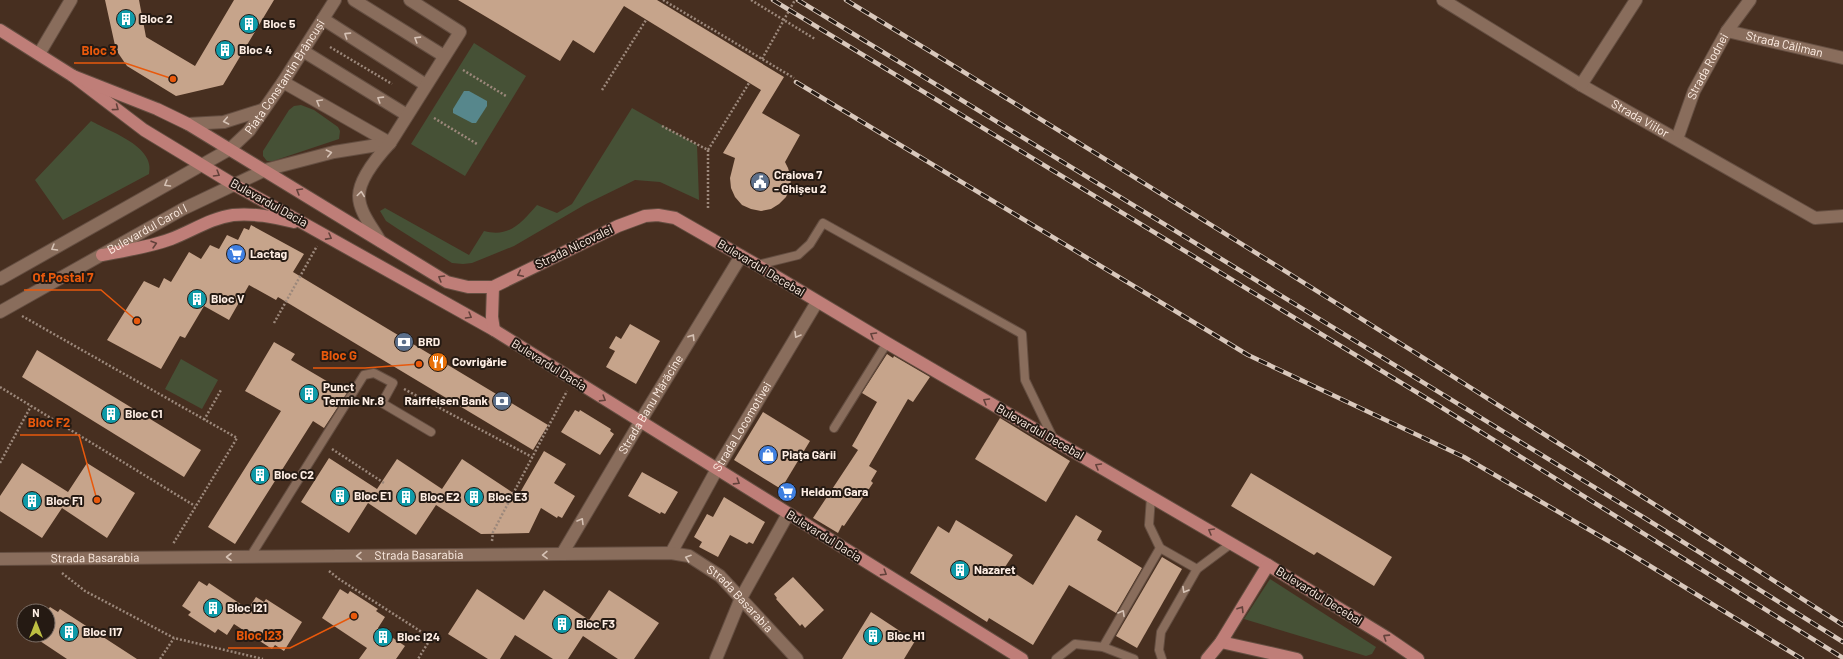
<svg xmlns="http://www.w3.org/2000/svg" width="1843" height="659" font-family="Barlow,sans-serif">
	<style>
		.green { fill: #465136 }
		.water { fill: #57878c }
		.building { fill: #c6a48b }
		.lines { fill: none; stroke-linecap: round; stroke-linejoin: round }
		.service-casing { stroke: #644e41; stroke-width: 10 }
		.minor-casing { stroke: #644e41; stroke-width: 14 }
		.tertiary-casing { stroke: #644e41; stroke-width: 14 }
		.primary-casing { stroke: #644e41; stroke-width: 14 }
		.path { stroke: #9c887b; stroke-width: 2.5; stroke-dasharray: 2 2; stroke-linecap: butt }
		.service { stroke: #896d5c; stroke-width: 8 }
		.minor { stroke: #896d5c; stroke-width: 12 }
		.tertiary { stroke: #896d5c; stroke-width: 12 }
		.primary { stroke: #bf7e78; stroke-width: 12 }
		.rail-casing { stroke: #d9c8bc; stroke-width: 4.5 }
		.rail { stroke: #251a13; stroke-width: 3; stroke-dasharray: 9; stroke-linecap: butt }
		.oneway { stroke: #d6c2b5 }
		.oneway2 { stroke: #63423b }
		.labels { text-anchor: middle; stroke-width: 4; stroke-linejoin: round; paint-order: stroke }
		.poi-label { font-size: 12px; font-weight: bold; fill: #ffefe5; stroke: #251a13; text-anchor: start }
		.street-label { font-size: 12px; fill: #ffefe5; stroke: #251a13 }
		.leader { fill: none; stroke: #e8590c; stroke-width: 1.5 }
		.callout-dot { fill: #e8590c; stroke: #251a13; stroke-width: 1.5 }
		.callout-label { font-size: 13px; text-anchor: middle; font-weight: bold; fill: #e8590c; stroke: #251a13; stroke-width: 4; stroke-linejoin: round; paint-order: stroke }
	</style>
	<rect width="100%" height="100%" fill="#472f20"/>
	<!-- green -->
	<g class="green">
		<path d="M474,43L526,76L465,176L411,144Z"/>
		<path d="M301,105L314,110L338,127L340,131L339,139L273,161H267L263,156V151L289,110L294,106Z"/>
		<path d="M632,108L697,145L699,200L660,182L635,180L586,204L514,246L472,263L463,264L452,263L398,229L386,221L380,211L385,208L469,255L484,231C510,238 522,222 537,205L557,213L572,204Z"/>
		<path d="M91,121C111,132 156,147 149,174L63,220L35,180Z"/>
		<path d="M181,359L218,380L202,409L165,389Z"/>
		<path d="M1270,579L1376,647L1372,654L1366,656L1244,619Z"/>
	</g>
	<!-- water -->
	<path class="water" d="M464,91H469L487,101V106L476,123H472L453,113V109Z"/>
	<!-- building -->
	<g class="building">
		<path d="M105,0H139L146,37L195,66L234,0H274L223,85L176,96L127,66L116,50Z"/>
		<path d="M458,0H657L784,77L762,113L800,135L785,162L788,168L791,178L790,188L786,197L779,204L771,209L761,211L751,209L742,205L735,197L731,188L730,178L735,158L723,153L761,90L624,6L594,53L573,40L560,61Z"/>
		<path d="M251,225L304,254L293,272L548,425L533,450L278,297L276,300L249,285L229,320L204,306L185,338L180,336L161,369L107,340L144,281L159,288L164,278L171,282L189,252L201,259L210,245L219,249L227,235L238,240L244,228L249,230Z"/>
		<path d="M630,324L660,341L636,384L606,367L615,351L609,348L616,336L621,339Z"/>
		<path d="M274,342L295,354L291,360L347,393L324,428L313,421L235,544L208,527L281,411L245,391Z"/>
		<path d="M37,350L201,450L184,477L22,377Z"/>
		<path d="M887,354L893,358L894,356L930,377L913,402L908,399L869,466L877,471L871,481L873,483L844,526L842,525L838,533L813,518L858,450L852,446L877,402L862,393Z"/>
		<path d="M575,410L579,412L580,410L611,429L610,431L614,434L600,455L561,432Z"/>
		<path d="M763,412L810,441L781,489L734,460Z"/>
		<path d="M1000,418L1070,461L1046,502L975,459Z"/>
		<path d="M544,451L566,464L554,483L575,496L562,518L558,516L557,518L541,508L529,533L481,534L436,505L416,535L368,503L349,533L301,502L329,458L377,489L397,459L442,489L462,459L518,496Z"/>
		<path d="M22,463L68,492L87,463L135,493L107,538L62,508L42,538L0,511V496Z"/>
		<path d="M642,472L678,492L665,514L661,512L660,514L628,496Z"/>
		<path d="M1251,473L1392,557L1374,586L1317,552L1314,555L1231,506Z"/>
		<path d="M724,497L765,522L753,544L749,542L747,544L730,535L718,557L699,547L702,542L694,537L707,514L713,517Z"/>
		<path d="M1076,515L1102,531L1097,540L1142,568L1116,613L1069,585L1033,645L989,618L987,622L910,573L938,526L949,533L956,520L1013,555L1005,567L1033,585Z"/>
		<path d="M1162,557L1182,569L1137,648L1116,636Z"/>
		<path d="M793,577L824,610L805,628L802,624L800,626L776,599L777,598L774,594Z"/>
		<path d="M199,581L207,586L209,583L248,609L256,597L264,602L266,599L302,622L284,651L275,645L272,649L234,624L227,635L218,629L215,633L188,615L191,612L182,606Z"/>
		<path d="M340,589L348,594L350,591L378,609L376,611L385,617L378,628L405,646L396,659H359L367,648L322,618Z"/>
		<path d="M477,589L524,620L544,590L589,620L609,590L659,623L634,659H618L583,636L568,659H553L515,635L500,659H488L448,634Z"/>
		<path d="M50,607L58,612L60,609L137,659H67L40,641L42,638L38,635H48L47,611Z"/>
		<path d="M871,612L915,641L904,659H842Z"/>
	</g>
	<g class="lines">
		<defs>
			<g id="service">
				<path d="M757,265L798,255L810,244L823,223L1022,334L1025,380L1054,440"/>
				<path d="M834,428L887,343"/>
				<path d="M1160,548L1197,569"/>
				<path d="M250,557L364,375L374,373L393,383L382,403L431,432"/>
				<path d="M1103,647L1160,548L1149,525L1151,497"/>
				<path d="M1056,659L1075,644L1103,647L1134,659"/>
				<path d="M1162,659L1159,650L1161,632L1197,569L1232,543"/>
			</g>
			<g id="minor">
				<path d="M354,0L444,56"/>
				<path id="s1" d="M1443,0L1581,85L1815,218L1843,216"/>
				<path d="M323,19L426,85"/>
				<path id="s2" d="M1727,31L1843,58"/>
				<path d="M303,51L407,115"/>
				<path d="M39,54L71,0"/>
				<path d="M283,82L390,143"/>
				<path d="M1581,85L1636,0"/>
				<path d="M188,124L224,122L262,110"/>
				<path id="s3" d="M1677,139L1694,91L1727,31L1750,0"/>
				<path id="s4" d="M230,149L249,131L283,82L335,0"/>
				<path d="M265,170L334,152L390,143"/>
				<path d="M380,241C373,228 359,212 359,196C359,179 379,155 390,143L460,32L410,0"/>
				<path id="s5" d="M671,553L717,469L817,302"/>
				<path id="s6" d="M562,554L646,412L741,256"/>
				<path id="s7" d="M0,559L671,553L689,556L720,576L797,659"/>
				<path d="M716,659L741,598L788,514"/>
			</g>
			<g id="tertiary">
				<path d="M0,279L230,149"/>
				<path id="s8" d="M0,312L183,209L265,170"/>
			</g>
			<g id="primary">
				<path d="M0,30L73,76L144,130L233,184L494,330L1022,659"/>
				<path d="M73,76L157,109L188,124L447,282L468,287H493L618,226L645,216L658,215L675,218L757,265L887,343L1268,565L1386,637L1418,659"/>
				<path d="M102,255C125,251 149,247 171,239C192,231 211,218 233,215C254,213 273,217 294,222"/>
				<path d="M493,287L492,317L494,330"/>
				<path d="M1221,642L1297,659"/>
				<path d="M1207,659L1221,642L1268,565"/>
			</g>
		</defs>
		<!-- service casing -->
		<use href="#service" class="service-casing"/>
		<!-- minor casing -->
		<use href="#minor" class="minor-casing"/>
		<!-- tertiary casing -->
		<use href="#tertiary" class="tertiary-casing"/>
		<!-- primary casing -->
		<use href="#primary" class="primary-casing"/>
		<!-- path -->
		<g class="path">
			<path d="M663,0L794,78"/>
			<path d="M751,0L815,39"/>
			<path d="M330,47L392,84"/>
			<path d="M762,59L795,0"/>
			<path d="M463,70L506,96"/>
			<path d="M602,90L646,20"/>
			<path d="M434,118L477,144"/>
			<path d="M662,126L708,150L749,83"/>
			<path d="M708,150V210"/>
			<path d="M22,316L237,438L173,544"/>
			<path d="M274,323L317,246"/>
			<path d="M0,387L195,506"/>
			<path d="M404,389L532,457"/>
			<path d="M204,420L221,390"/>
			<path d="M332,449L384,483"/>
			<path d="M0,463L31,406"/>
			<path d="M492,541L493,532L567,391"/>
			<path d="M329,571L339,579L431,638L418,659"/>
			<path d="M62,573L85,591L174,638L263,659"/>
			<path d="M160,659L174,638"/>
		</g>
		<!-- service -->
		<use href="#service" class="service"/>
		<!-- minor -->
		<use href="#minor" class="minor"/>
		<!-- tertiary -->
		<use href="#tertiary" class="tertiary"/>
		<!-- primary -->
		<use href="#primary" class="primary"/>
		<defs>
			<g id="rail">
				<path d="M773,0L1436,404L1843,658"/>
				<path d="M798,0L1643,517L1843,642"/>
				<path d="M846,0C1181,204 1513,413 1843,625"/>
				<path d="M796,82L1248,355L1464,457L1624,550L1802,659"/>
			</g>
		</defs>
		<!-- rail casing -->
		<use href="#rail" class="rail-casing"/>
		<!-- rail -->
		<use href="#rail" class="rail"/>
	</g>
	<!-- one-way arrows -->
	<defs><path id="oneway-chevron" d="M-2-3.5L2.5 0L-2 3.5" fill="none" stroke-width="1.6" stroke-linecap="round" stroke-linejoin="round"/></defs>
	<g class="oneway">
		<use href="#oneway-chevron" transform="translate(347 35) rotate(-147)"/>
		<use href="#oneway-chevron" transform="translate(417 39) rotate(-148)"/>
		<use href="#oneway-chevron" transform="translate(380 99) rotate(-148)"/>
		<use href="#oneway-chevron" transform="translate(319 102) rotate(-150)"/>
		<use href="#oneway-chevron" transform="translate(226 121) rotate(169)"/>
		<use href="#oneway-chevron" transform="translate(329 153) rotate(-12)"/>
		<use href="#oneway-chevron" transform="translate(167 184) rotate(150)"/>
		<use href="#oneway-chevron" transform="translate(361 194) rotate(-82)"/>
		<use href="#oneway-chevron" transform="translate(54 248) rotate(150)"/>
		<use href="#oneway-chevron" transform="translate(797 335) rotate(121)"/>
		<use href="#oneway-chevron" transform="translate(692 337) rotate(-58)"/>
		<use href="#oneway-chevron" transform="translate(581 521) rotate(-59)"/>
		<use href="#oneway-chevron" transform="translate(545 555) rotate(179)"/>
		<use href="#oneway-chevron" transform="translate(359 556) rotate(179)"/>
		<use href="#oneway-chevron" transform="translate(229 557) rotate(180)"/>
		<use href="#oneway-chevron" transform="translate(688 558) rotate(-161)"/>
		<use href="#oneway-chevron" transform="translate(1185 590) rotate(120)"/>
		<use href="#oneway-chevron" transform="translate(1122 613) rotate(-60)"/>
	</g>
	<g class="oneway2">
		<use href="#oneway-chevron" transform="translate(116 108) rotate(37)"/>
		<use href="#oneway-chevron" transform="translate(217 174) rotate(31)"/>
		<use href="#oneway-chevron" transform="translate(299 191) rotate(-149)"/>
		<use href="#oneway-chevron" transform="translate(329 237) rotate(29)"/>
		<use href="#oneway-chevron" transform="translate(154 244) rotate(-16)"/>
		<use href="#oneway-chevron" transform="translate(520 274) rotate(154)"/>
		<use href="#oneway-chevron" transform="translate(441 278) rotate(-149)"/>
		<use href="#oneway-chevron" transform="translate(469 316) rotate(30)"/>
		<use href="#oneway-chevron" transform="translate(873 335) rotate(-149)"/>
		<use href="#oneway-chevron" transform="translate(603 399) rotate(32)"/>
		<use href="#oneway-chevron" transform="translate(986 401) rotate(-150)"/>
		<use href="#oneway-chevron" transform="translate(1098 466) rotate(-150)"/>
		<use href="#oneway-chevron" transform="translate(737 482) rotate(32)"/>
		<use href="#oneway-chevron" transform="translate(1211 531) rotate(-150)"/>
		<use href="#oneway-chevron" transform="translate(884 573) rotate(32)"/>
		<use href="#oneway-chevron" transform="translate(1241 609) rotate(-58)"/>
		<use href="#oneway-chevron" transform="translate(1386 637) rotate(-147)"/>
	</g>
	<!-- icons -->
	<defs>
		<symbol id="building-disc" viewBox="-11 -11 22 22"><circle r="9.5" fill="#0f9aa8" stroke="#251a13"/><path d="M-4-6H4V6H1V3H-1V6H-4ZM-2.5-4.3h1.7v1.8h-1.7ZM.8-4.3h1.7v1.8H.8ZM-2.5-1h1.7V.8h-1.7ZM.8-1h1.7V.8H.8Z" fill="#fff"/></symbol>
		<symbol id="civic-disc" viewBox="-11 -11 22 22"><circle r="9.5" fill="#5c6f8a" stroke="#251a13"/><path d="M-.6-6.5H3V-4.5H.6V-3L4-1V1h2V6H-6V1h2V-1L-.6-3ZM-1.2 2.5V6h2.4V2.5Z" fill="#fff"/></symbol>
		<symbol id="supermarket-disc" viewBox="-11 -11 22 22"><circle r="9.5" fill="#3f7fe0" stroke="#251a13"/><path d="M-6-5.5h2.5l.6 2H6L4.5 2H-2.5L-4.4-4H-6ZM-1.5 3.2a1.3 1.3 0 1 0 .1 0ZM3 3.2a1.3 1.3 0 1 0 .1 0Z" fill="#fff"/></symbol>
		<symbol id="bank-disc" viewBox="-11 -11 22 22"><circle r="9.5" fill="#5c6f8a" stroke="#251a13"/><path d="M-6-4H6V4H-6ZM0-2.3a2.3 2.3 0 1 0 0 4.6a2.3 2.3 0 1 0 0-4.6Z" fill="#fff"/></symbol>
		<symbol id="restaurant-disc" viewBox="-11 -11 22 22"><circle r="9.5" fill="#e8710a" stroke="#251a13"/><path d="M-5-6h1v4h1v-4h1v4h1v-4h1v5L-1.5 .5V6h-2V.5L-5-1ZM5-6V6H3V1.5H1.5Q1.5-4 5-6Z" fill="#fff"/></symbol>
		<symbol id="shop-disc" viewBox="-11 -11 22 22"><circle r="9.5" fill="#3f7fe0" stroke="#251a13"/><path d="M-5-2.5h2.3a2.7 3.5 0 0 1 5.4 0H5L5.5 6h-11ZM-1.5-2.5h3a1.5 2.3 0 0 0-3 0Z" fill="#fff"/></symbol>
	</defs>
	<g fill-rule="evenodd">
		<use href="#building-disc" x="115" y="8" width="22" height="22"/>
		<use href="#building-disc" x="238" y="13" width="22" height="22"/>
		<use href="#building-disc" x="214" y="39" width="22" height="22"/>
		<use href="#civic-disc" x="749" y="171" width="22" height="22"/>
		<use href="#supermarket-disc" x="225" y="243" width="22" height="22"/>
		<use href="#building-disc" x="186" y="288" width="22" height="22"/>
		<use href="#bank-disc" x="393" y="331" width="22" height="22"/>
		<use href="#restaurant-disc" x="427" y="351" width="22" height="22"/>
		<use href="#building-disc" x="298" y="383" width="22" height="22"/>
		<use href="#bank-disc" x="491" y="390" width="22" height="22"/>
		<use href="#building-disc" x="100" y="403" width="22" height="22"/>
		<use href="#shop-disc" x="757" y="444" width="22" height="22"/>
		<use href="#building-disc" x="249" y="464" width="22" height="22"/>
		<use href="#supermarket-disc" x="776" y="481" width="22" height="22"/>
		<use href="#building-disc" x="329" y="485" width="22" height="22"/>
		<use href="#building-disc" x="395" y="486" width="22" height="22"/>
		<use href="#building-disc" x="463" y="486" width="22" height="22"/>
		<use href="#building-disc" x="21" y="490" width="22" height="22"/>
		<use href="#building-disc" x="949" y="559" width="22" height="22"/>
		<use href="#building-disc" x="202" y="597" width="22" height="22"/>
		<use href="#building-disc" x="551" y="613" width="22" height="22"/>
		<use href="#building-disc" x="58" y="621" width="22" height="22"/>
		<use href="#building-disc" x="862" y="625" width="22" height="22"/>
		<use href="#building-disc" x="372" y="626" width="22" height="22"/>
	</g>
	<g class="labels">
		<!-- poi labels -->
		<g class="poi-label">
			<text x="140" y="23">Bloc 2</text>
			<text x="263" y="28">Bloc 5</text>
			<text x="239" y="54">Bloc 4</text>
			<text x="774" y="179">Craiova 7<tspan x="774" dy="14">- Ghișeu 2</tspan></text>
			<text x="250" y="258">Lactag</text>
			<text x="211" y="303">Bloc V</text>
			<text x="418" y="346">BRD</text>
			<text x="452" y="366">Covrigărie</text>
			<text x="323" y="391">Punct<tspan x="323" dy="14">Termic Nr.8</tspan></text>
			<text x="488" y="405" text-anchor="end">Raiffeisen Bank</text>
			<text x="125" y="418">Bloc C1</text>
			<text x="782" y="459">Piața Gării</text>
			<text x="274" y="479">Bloc C2</text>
			<text x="801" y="496">Heldom Gara</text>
			<text x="354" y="500">Bloc E1</text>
			<text x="420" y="501">Bloc E2</text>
			<text x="488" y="501">Bloc E3</text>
			<text x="46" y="505">Bloc F1</text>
			<text x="974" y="574">Nazaret</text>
			<text x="227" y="612">Bloc I21</text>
			<text x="576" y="628">Bloc F3</text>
			<text x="83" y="636">Bloc I17</text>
			<text x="887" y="640">Bloc H1</text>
			<text x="397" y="641">Bloc I24</text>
		</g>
		<!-- street labels -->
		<g class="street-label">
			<text dy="4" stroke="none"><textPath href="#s2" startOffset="59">Strada Căliman</textPath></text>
			<text dy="4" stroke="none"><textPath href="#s3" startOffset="79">Strada Rodnei</textPath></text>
			<text dy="4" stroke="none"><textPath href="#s4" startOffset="91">Piața Constantin Brâncuși</textPath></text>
			<text dy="4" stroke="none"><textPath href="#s1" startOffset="230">Strada Viilor</textPath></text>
			<text transform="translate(269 203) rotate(29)" y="4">Bulevardul Dacia</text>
			<text dy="4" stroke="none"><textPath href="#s8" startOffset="169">Bulevardul Carol I</textPath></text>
			<text transform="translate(574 247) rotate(-26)" y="4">Strada Nicovalei</text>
			<text transform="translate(761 268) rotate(31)" y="4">Bulevardul Decebal</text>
			<text transform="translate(549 365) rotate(32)" y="4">Bulevardul Dacia</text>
			<text dy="4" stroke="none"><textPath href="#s6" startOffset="174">Strada Banu Mărăcine</textPath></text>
			<text dy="4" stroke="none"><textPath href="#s5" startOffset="145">Strada Locomotivei</textPath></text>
			<text transform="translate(1040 432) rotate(30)" y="4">Bulevardul Decebal</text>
			<text transform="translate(824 536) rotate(32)" y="4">Bulevardul Dacia</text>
			<text dy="4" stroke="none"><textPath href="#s7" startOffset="419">Strada Basarabia</textPath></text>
			<text dy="4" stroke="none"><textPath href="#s7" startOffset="95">Strada Basarabia</textPath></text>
			<text transform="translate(1319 596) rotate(32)" y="4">Bulevardul Decebal</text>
			<text dy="4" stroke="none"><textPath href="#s7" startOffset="756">Strada Basarabia</textPath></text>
		</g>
	</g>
	<!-- callouts -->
	<path class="leader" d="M173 79L125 63H74M137 321L101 290H24M419 364L365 368H313M97 500L79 435H20M354 616L290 648H228"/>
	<g class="callout-dot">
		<circle cx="173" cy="79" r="4"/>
		<circle cx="137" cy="321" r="4"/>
		<circle cx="419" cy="364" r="4"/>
		<circle cx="97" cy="500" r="4"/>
		<circle cx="354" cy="616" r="4"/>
	</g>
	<g class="callout-label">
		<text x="99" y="55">Bloc 3</text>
		<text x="63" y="282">Of.Postal 7</text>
		<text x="339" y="360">Bloc G</text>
		<text x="49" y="427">Bloc F2</text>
		<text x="259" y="640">Bloc I23</text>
	</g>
	<!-- north arrow -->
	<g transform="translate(36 623)"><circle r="19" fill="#251a13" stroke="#7c6f67"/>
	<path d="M0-3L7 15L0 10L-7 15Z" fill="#bebf42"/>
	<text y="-6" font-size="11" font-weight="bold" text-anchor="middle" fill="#ffefe5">N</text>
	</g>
</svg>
